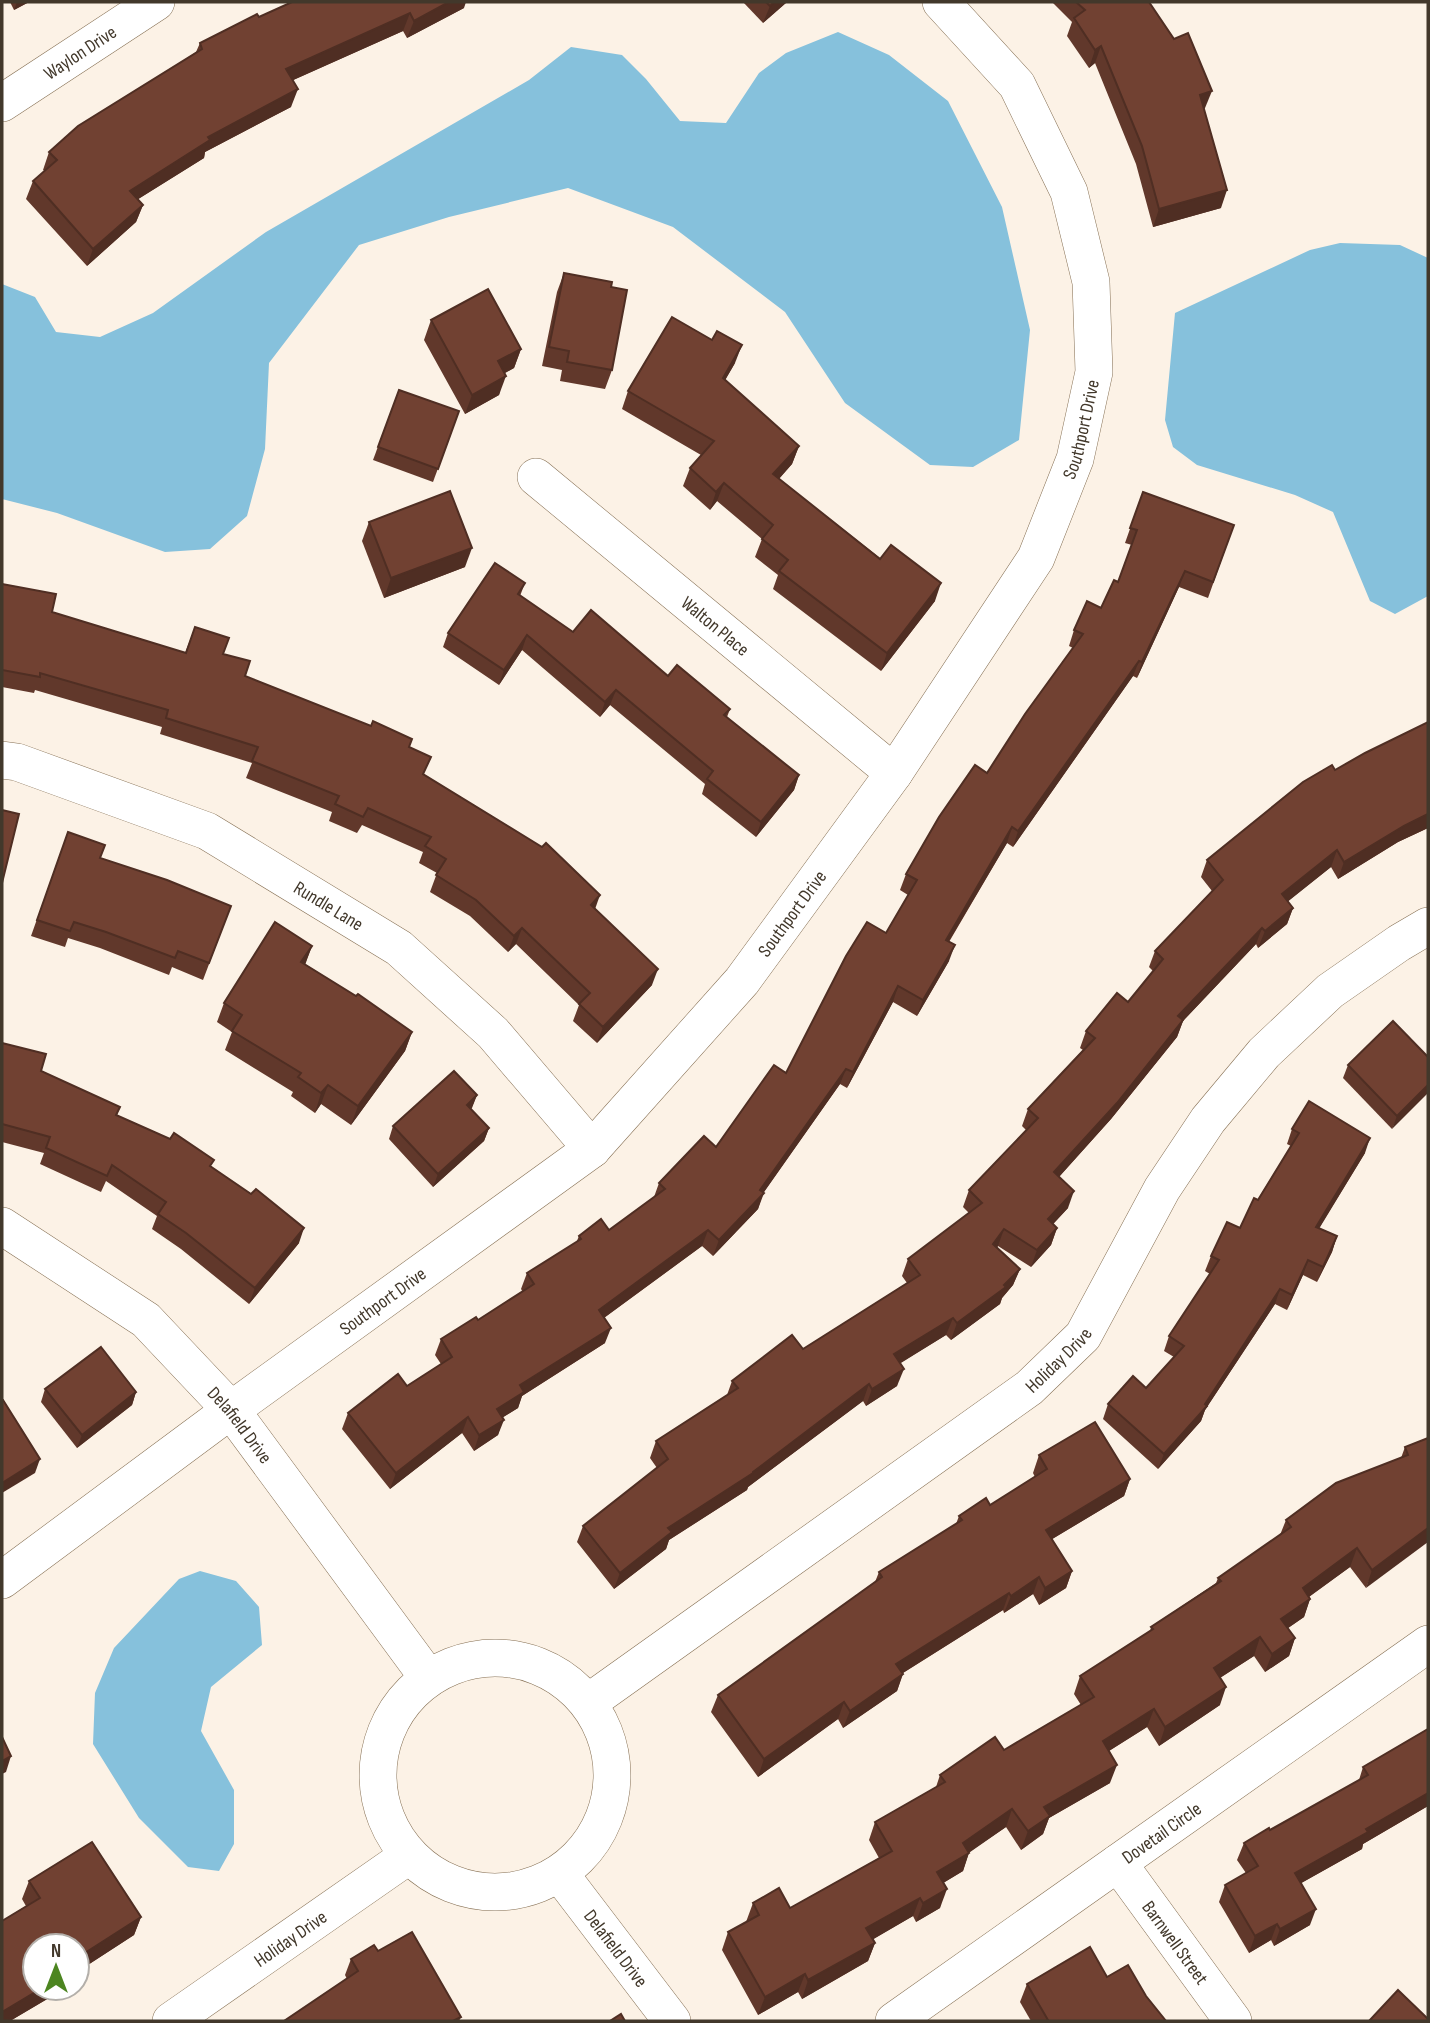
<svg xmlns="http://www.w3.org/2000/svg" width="1430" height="2023" font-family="'Sofia Sans Condensed',sans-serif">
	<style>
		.water { fill: #86c1dc }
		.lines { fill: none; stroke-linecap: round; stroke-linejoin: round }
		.minor-casing { stroke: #867054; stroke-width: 38 }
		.minor { stroke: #fff; stroke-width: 37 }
		.wall { fill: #61382b }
		.shaded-wall { fill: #4f2e23 }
		.building { fill: #714132; stroke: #4f2e23; stroke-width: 2 }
		.labels { text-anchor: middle; stroke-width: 7; stroke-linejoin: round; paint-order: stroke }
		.street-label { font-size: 19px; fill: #42382b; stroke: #fff }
	</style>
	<rect width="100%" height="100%" fill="#fcf2e6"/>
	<!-- water -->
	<g class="water">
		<path d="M838,32L889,55L948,101L1002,207L1030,330L1019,440L973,467L930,465L845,403L785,312L673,227L568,188L449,217L359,245L269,363L265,449L247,516L210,549L165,552L57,513L2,499V284L35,297L56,332L100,337L153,313L266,232L529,80L571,47L622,55L646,79L680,121L726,123L759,73L786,53Z"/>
		<path d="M1340,243L1400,245L1428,258V596L1395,614L1370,601L1333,512L1295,495L1197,465L1173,447L1165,420L1175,313L1310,250Z"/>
		<path d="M200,1571L236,1581L259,1607L262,1645L211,1687L201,1731L234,1790V1844L219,1871L188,1867L139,1818L93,1744L95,1693L114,1648L179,1579Z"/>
	</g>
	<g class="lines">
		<defs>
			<g id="minor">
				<path id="s1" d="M2,103L156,2"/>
				<path id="s2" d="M536,477L894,773"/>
				<path id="s3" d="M2,760L17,762L207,831L399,948L493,1033L592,1149"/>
				<path id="s4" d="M2,1226L146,1320L231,1410L427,1676"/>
				<path id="s5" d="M2,1580L231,1410L592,1149L742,981L894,773L1036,558L1075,459L1094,372L1091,282L1069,192L1017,85L941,2"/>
				<circle cx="495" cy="1775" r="117"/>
				<path id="s6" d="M589,1702L1029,1388L1083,1336L1162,1189L1208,1120L1264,1053L1330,991L1399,943L1428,926"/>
				<path id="s7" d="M1118,1863L1233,2021"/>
				<path id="s8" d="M560,1874L672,2021"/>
				<path id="s9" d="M171,2021L408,1856"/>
				<path id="s10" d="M894,2021L1428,1644"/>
			</g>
		</defs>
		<!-- minor casing -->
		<use href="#minor" class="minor-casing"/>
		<!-- minor -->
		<use href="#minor" class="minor"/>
	</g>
	<!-- wall -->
	<g class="wall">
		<path d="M10,2H29L14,10Z"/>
		<path d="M743,2H787L763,23Z"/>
		<path d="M1052,2H1149L1205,108L1204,109L1221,208L1153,227L1136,164L1095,63L1089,68L1067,36L1072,22Z"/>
		<path d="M464,8L407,38L403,31L293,80L291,107L205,152L204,158L138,199L143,205L136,222L87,266L26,199L33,181L45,171L43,170L49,152L196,52L200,43L259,17Z"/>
		<path d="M564,273L611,287L612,370L605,389L560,381L562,370L542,366L557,292Z"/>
		<path d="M431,320L521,349L514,368L504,373L499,395L465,414L424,340Z"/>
		<path d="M735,363L725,380L799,446L792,464L779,479L935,601L881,671L773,589L778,575L755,557L762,539L717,501L710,510L683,486L690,468L701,455L622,409L628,391Z"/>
		<path d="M399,390L459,411L433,482L373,460Z"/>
		<path d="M1143,492L1234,525L1208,598L1179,587L1137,678L1133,676L1013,847L1007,843L949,942V961L917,1016L893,1002L847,1088L840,1084L763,1193L758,1209L713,1256L702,1246L604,1318L605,1343L522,1396L518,1408L503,1417L498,1435L474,1451L462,1433L390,1489L342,1429L348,1413L407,1386L441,1364L435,1355L441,1339L478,1320L523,1292L521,1289L527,1273L576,1243L579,1236L609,1230L654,1197L659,1183L716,1147L786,1073L886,933L908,895L900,890L906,874L987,773L1073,648L1069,646L1074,630L1101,608L1118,582L1132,545L1125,543Z"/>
		<path d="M369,522L465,567L384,598L362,541Z"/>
		<path d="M525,583L520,596L573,632L668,676L730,709L727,717L799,775L794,790L756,837L702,794L705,784L610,705L600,717L522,650L499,685L443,647L448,633Z"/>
		<path d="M2,584L52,612L185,653L195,627L245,676L409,747L424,775L595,909L652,985L597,1043L573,1021L579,1005L516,944L508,952L470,916L430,892L437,873L419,863L423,852L362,825L357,833L329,821L332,812L246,778L252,763L160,734L162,727L35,690L34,693L2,687Z"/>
		<path d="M1428,722V828L1398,842L1338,879L1331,867L1288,901L1293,908L1287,924L1258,948L1256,944L1183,1021L1177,1037L1111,1119L1059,1177L1068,1208L1053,1224L1057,1228L1051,1245L1031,1267L998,1246L997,1247L1020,1269L1013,1285L1002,1298L1000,1304L951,1340L946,1335L900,1363L897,1386L866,1406L863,1401L748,1487L747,1490L669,1540L666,1549L614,1589L577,1542L583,1526L657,1468L650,1458L656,1441L727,1395L732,1381L803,1349L907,1283L902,1276L908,1259L969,1213L963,1207L969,1190L1026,1130L1022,1126L1028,1109L1083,1050L1080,1048L1086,1031L1128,1002L1153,971L1149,967L1155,951L1212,891L1201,877L1207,860L1335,770Z"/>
		<path d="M68,832L100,858L231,906L203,980L172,967L169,975L100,948L68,938L65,947L31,936Z"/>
		<path d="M312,946L305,964L412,1032L405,1051L351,1125L321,1104L315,1113L291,1096L293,1092L225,1050L232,1032L217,1022L224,1003Z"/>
		<path d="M2,1043L41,1071L120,1107L117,1115L212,1167L299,1243L249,1304L181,1249L152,1229L157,1216L106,1181L101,1192L40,1164L44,1153L2,1142Z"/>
		<path d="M1428,1057L1392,1129L1343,1078L1348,1065Z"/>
		<path d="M477,1095L471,1109L489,1128L484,1141L433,1187L389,1139L393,1126Z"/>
		<path d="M1292,1129L1365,1153L1319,1228L1337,1236L1332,1252L1317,1282L1303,1275L1287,1310L1275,1304L1205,1410L1201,1421L1158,1469L1103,1419L1108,1404L1146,1388L1174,1357L1164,1351L1169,1336L1210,1274L1205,1271L1211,1256L1240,1228L1291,1146L1287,1144Z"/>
		<path d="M45,1389L136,1392L132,1405L77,1448L41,1402Z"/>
		<path d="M1428,1438L1366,1588L1350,1567L1309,1597L1310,1599L1304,1617L1288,1628L1295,1638L1289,1656L1265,1672L1254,1656L1220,1678V1705L1159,1746L1147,1727L1109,1751L1110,1783L1049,1818L1043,1834L1021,1850L1006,1827L969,1852L963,1871L943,1883L940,1908L916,1922L913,1916L873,1939L875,1943L868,1961L802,1999L798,1992L758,2015L722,1950L728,1932L746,1922L753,1903L790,1908L879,1858L869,1840L875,1822L936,1787L940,1775L1004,1750L1081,1705L1074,1694L1080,1676L1150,1632L1151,1627L1216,1583L1218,1578L1280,1535L1286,1520L1401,1458L1405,1447Z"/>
		<path d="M1039,1455L1130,1479L1124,1496L1052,1539L1072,1571L1066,1588L1039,1605L1033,1594L1004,1613L1003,1610L903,1673L897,1691L843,1728L838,1719L758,1777L711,1712L718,1695L875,1582L879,1572L956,1524L959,1516L990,1505L1035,1477L1033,1473Z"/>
		<path d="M1428,1729V1806L1363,1844L1362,1849L1301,1883L1310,1925L1274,1946L1271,1940L1249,1953L1219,1902L1225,1885L1246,1873L1237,1860L1244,1843L1270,1830L1359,1780L1363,1767Z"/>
		<path d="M92,1842L141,1917L134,1935L77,1972V1946H35V1988H56L54,1995L10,2021H2V1921L26,1906L22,1899L29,1881Z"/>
		<path d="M378,1951L461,2017L459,2021H284L347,1979L345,1975L351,1959Z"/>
		<path d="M1107,1977L1146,1996L1166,2021H1031L1020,2002L1027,1984Z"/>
	</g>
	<!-- shaded-wall -->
	<g class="shaded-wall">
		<path d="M17,2H29L14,10Z"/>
		<path d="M449,2H466L464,8L407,38L414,21Z"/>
		<path d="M774,2H787L763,23L770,6Z"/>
		<path d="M410,13L403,31L280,86L286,69Z"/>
		<path d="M1101,46L1095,63L1089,68L1095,50Z"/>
		<path d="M298,89L291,107L205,152L204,158L124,208L130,191L208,137Z"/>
		<path d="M1212,91L1205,108L1194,113L1200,95Z"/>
		<path d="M1227,190L1221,208L1153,227L1159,209Z"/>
		<path d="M143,205L136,222L87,266L93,249Z"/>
		<path d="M742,345L735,363L716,396L723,378Z"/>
		<path d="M521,349L514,368L491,381L498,361Z"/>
		<path d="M506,376L499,395L465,414L472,395Z"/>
		<path d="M799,446L792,464L767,492L773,474Z"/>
		<path d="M724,483L717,501L710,510L716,492Z"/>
		<path d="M472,548L465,567L384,598L391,578Z"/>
		<path d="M1185,571L1179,587L1137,678L1142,662Z"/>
		<path d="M941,583L935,601L881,671L887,653Z"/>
		<path d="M527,635L522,650L499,685L504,670Z"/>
		<path d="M1139,661L1133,676L1013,847L1018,831Z"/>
		<path d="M616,690L610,705L600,717L605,702Z"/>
		<path d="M799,775L794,790L756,837L761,822Z"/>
		<path d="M1428,814V828L1398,842L1338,879L1344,862L1404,826Z"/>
		<path d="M1012,827L1007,843L940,956L946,940Z"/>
		<path d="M1337,850L1331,867L1276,911L1282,894Z"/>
		<path d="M600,895L594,912L591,905Z"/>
		<path d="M1293,908L1287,924L1258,948L1265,931Z"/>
		<path d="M522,928L516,944L508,952L514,936Z"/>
		<path d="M1262,928L1256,944L1183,1021L1177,1037L1111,1119L1048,1189L1054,1172L1178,1016Z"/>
		<path d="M955,945L949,961L917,1016L923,1000Z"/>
		<path d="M312,946L305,965L301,962Z"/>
		<path d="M658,969L652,985L597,1043L603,1027Z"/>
		<path d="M898,986L893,1002L847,1088L853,1072Z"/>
		<path d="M412,1032L405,1051L351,1125L358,1106Z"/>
		<path d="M846,1069L840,1084L762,1195L764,1193L758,1209L713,1256L719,1240L760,1190Z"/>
		<path d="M328,1085L321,1104L315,1113L321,1093Z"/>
		<path d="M1428,1085V1093L1392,1129L1397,1116Z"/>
		<path d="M477,1095L472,1108L462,1118L467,1105Z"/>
		<path d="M489,1128L484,1141L433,1187L438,1174Z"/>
		<path d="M1370,1138L1365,1153L1311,1242L1316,1227Z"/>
		<path d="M1074,1191L1068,1208L1042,1236L1048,1219Z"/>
		<path d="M304,1228L299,1243L249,1304L255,1288Z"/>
		<path d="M1057,1228L1051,1245L1031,1267L1037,1250Z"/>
		<path d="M1004,1229L998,1246L987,1261L993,1244Z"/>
		<path d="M708,1230L702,1246L594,1325L599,1310Z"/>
		<path d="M1337,1236L1332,1252L1317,1282L1323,1267Z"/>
		<path d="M1308,1260L1303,1275L1287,1310L1292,1295Z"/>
		<path d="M1020,1269L1013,1285L1002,1298L1000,1304L951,1340L957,1323L1004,1285Z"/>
		<path d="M1280,1289L1275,1304L1205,1410L1201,1421L1158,1469L1164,1454L1205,1404Z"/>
		<path d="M953,1318L946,1335L888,1371L894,1354Z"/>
		<path d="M611,1328L605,1343L522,1396L518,1408L492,1424L497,1409L520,1385Z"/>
		<path d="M904,1369L897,1386L866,1406L872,1389Z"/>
		<path d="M869,1384L863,1401L748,1487L747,1490L669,1540L666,1549L614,1589L620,1573L668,1528L753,1472Z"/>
		<path d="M136,1392L132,1405L77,1448L82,1435Z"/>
		<path d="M468,1417L462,1433L390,1489L396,1473Z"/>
		<path d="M504,1420L498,1435L474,1451L479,1435Z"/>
		<path d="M40,1459L35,1473L2,1493V1483Z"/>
		<path d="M1130,1479L1124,1496L1039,1547L1046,1530Z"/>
		<path d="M1428,1528V1542L1366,1588L1372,1570Z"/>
		<path d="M1357,1548L1350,1567L1296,1606L1303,1588Z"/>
		<path d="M1072,1571L1066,1588L1039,1605L1045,1588Z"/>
		<path d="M1039,1577L1033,1594L1004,1613L1011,1596Z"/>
		<path d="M1009,1593L1003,1610L890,1681L896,1664Z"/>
		<path d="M1310,1599L1304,1617L1275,1637L1281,1619Z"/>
		<path d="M1260,1637L1254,1656L1207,1686L1214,1668Z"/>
		<path d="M1295,1638L1289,1656L1265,1672L1272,1654Z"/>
		<path d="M903,1674L897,1691L843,1728L850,1711Z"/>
		<path d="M1226,1687L1220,1705L1159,1746L1165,1727Z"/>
		<path d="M844,1702L838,1719L758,1777L764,1759Z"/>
		<path d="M1154,1709L1147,1727L1096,1759L1103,1741Z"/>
		<path d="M11,1756L6,1772L2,1774V1761Z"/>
		<path d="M1117,1765L1110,1783L1049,1818L1043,1834L1021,1850L1028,1831L1044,1807Z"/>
		<path d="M1428,1793V1806L1363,1844L1362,1849L1289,1890L1295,1873L1366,1829Z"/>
		<path d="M1012,1809L1006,1827L963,1857L969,1853L963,1871L930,1891L937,1872L963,1843Z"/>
		<path d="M947,1889L940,1908L916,1922L923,1903Z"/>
		<path d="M920,1898L913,1916L860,1947L866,1928Z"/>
		<path d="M1316,1909L1310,1925L1274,1946L1280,1929Z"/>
		<path d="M141,1917L134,1935L77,1972V1958Z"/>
		<path d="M1277,1924L1271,1940L1249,1953L1255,1936Z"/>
		<path d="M875,1943L868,1961L802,1999L808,1980Z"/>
		<path d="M805,1974L798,1992L758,2015L765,1997Z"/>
		<path d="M42,1988H56L54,1995L10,2021H2V2012Z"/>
	</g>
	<!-- building -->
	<g class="building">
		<path d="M292,2H449L414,21L410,13L286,69L298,89L208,137L210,140L130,191L143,205L93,249L33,181L57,160L49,152L78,126L202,49L200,43L257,14L259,17Z"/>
		<path d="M766,2H774L770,6Z"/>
		<path d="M1076,2H1149L1174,39L1188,33L1212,91L1200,95L1227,190L1159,209L1142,146L1101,46L1095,50L1074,18L1085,10Z"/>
		<path d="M564,273L612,282L611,287L627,290L612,370L567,362L569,351L549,347Z"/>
		<path d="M488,289L521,349L498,361L506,376L472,395L431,320Z"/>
		<path d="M672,317L712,340L717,331L742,345L723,378L799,446L773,474L880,559L891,545L941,583L887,653L779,571L788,560L762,539L773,525L724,483L716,492L690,468L714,441L628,391Z"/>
		<path d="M399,390L459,411L438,469L378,447Z"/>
		<path d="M450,491L472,548L391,578L369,522Z"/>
		<path d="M1143,492L1234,525L1213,582L1185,571L1142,662L1139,661L1018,831L1012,827L946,940L955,945L923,1000L898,986L853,1072L846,1069L760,1190L764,1193L719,1240L708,1230L599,1310L611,1328L520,1385L524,1392L497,1409L504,1420L479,1435L468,1417L396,1473L348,1413L398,1374L407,1386L452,1357L441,1339L476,1317L478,1320L534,1284L527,1273L581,1239L579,1236L601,1219L609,1230L665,1189L659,1183L704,1136L716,1147L774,1065L786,1073L846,956L867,922L886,933L917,880L906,874L939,817L975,765L987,773L1025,714L1083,634L1074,630L1087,601L1101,608L1114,580L1118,582L1137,530L1130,528Z"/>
		<path d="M495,563L525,583L518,594L573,632L591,610L668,676L677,665L730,709L724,715L799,775L761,822L707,779L713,771L616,690L605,702L527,635L504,670L448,633Z"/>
		<path d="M2,584L56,594L52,612L186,653L195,627L229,638L223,654L250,661L245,676L371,726L373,721L412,739L409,747L431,757L423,774L542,847L546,843L600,895L591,905L658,969L603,1027L579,1004L590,993L522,928L514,936L476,900L436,875L446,859L425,846L431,837L368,808L363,817L335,804L339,796L252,761L258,747L166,718L168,710L40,673V677L2,670Z"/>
		<path d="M1428,722V814L1404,826L1344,862L1337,850L1282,894L1293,908L1265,931L1262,928L1178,1016L1183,1020L1117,1103L1054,1172L1074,1191L1048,1219L1057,1228L1037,1250L1004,1229L993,1244L1020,1269L1004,1285L1006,1287L957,1323L953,1318L894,1354L904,1369L872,1389L869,1384L753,1472V1473L668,1528L672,1532L620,1573L583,1526L668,1459L656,1441L738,1388L732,1381L792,1335L803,1349L920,1275L908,1259L982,1203L969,1190L1038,1118L1028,1109L1095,1038L1086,1031L1117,993L1128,1002L1163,959L1155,951L1223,880L1207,860L1303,782L1332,765L1335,770L1365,753Z"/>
		<path d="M2,810L19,814L2,883Z"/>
		<path d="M68,832L105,845L100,858L167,880L231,906L209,963L178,951L175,958L106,932L74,922L70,931L37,920Z"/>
		<path d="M275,922L312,946L301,962L356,996L358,994L412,1032L358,1106L328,1085L321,1093L298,1077L301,1073L232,1031L242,1015L224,1003Z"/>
		<path d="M1393,1021L1428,1057V1085L1397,1116L1348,1065Z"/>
		<path d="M2,1043L46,1054L41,1071L120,1107L116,1115L170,1139L174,1133L214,1160L210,1166L251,1194L256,1189L304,1228L255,1288L186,1233L158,1214L166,1202L112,1165L107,1176L46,1148L50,1137L2,1124Z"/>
		<path d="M454,1071L477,1095L467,1105L489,1128L438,1174L393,1126Z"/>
		<path d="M1309,1101L1370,1138L1316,1227L1337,1236L1323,1267L1308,1260L1292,1295L1280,1289L1205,1404L1207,1406L1164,1454L1108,1404L1133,1376L1146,1388L1184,1346L1169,1336L1219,1260L1211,1256L1227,1222L1240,1228L1254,1198L1258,1200L1299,1133L1292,1129Z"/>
		<path d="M101,1347L136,1392L82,1435L45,1389Z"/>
		<path d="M2,1400H3L40,1459L2,1483Z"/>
		<path d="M1095,1422L1130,1479L1046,1530L1072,1571L1045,1588L1039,1577L1011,1596L1009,1593L896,1664L903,1674L850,1711L844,1702L764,1759L718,1695L882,1577L879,1572L962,1520L959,1516L986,1498L990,1505L1047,1469L1039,1455Z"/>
		<path d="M1428,1438V1528L1372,1570L1357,1548L1303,1588L1310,1599L1281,1619L1295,1638L1272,1654L1260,1637L1214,1668L1226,1687L1165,1727L1154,1709L1103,1741L1117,1765L1044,1807L1050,1816L1028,1831L1012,1809L963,1843L969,1853L937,1872L947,1889L923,1903L920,1898L866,1928L875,1943L808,1980L805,1974L765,1997L728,1932L759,1915L753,1903L779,1888L790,1908L892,1851L875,1822L945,1782L940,1775L995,1737L1004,1750L1094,1697L1080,1676L1153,1629L1151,1627L1221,1581L1218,1578L1291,1527L1286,1520L1336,1483L1408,1455L1405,1447Z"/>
		<path d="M1428,1729V1793L1366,1829L1368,1832L1295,1873L1316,1909L1280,1929L1277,1924L1255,1936L1225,1885L1258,1866L1244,1843L1269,1828L1270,1830L1368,1775L1363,1767Z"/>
		<path d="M2,1737L11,1756L2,1761Z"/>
		<path d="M92,1842L141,1917L77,1958V1946H35V1988H42L2,2012V1921L40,1898L29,1881Z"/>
		<path d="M412,1932L461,2017L453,2021H284L358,1971L351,1959L374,1945L378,1951Z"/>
		<path d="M1090,1947L1107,1977L1128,1965L1146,1996L1166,2021H1046L1048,2020L1027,1984Z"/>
		<path d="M1398,1990L1428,2019V2021H1369Z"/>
		<path d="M621,2014L625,2021H610Z"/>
	</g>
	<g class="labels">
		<!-- street labels -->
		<g class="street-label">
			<text dy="7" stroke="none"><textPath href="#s1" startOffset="93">Waylon Drive</textPath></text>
			<text dy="7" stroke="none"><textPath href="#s5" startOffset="1608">Southport Drive</textPath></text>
			<text dy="7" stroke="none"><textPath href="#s2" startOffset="233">Walton Place</textPath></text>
			<text dy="7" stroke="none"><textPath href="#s3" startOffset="360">Rundle Lane</textPath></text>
			<text dy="7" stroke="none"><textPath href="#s5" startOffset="1040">Southport Drive</textPath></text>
			<text dy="7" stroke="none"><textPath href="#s5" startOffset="472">Southport Drive</textPath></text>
			<text dy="7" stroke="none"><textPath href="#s6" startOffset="581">Holiday Drive</textPath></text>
			<text dy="7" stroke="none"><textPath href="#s4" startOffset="313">Delafield Drive</textPath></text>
			<text dy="7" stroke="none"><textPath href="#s10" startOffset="327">Dovetail Circle</textPath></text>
			<text dy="7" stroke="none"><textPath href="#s9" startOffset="145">Holiday Drive</textPath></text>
			<text dy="7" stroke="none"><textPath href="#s7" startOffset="98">Barnwell Street</textPath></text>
			<text dy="7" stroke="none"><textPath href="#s8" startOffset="93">Delafield Drive</textPath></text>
		</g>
	</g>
	<!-- border -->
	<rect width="1430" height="2023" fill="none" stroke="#42382b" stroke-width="7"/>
	<!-- north arrow -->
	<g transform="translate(56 1967)"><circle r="33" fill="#ffffff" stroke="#b3afaa" stroke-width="2"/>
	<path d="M0-5L12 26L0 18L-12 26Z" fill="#4c8520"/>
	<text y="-10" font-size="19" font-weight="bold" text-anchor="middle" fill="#42382b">N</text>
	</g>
</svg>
